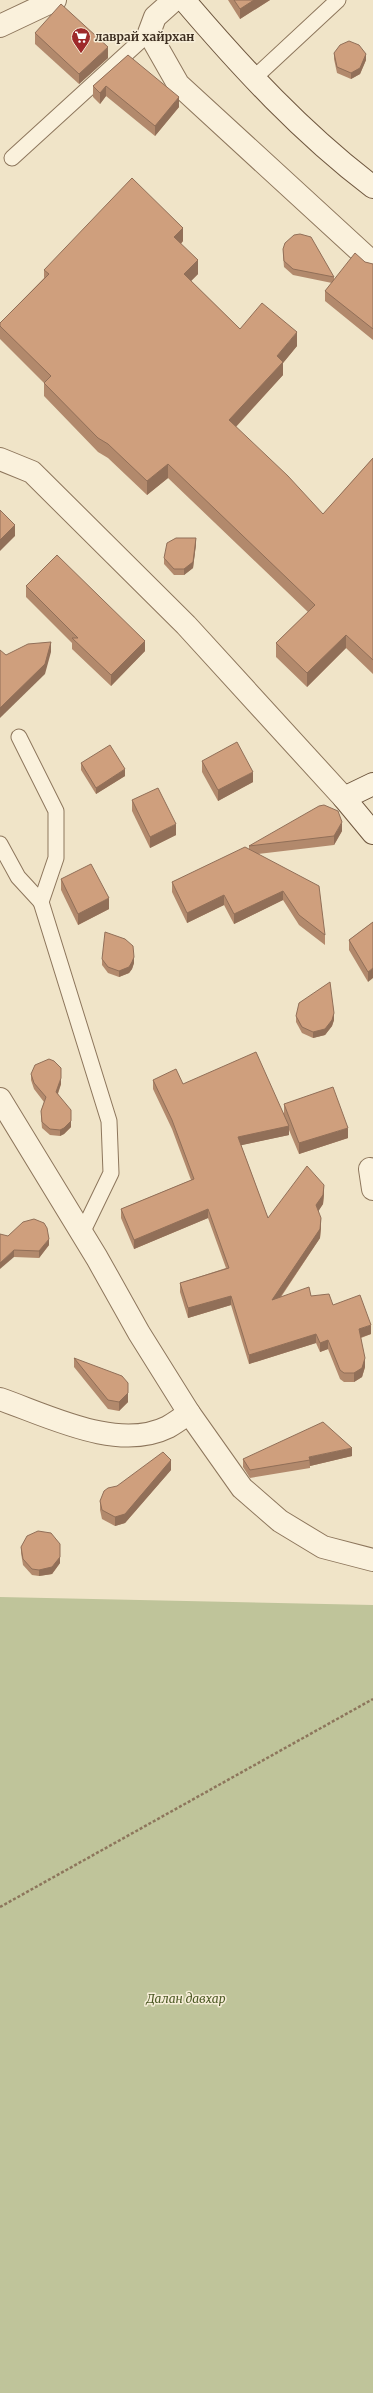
<svg xmlns="http://www.w3.org/2000/svg" width="373" height="2393" font-family="Merriweather,serif">
	<style>
		.cemetery { fill: #bfc49a }
		.lines { fill: none; stroke-linecap: round; stroke-linejoin: round }
		.lane-casing { stroke: #8d765c; stroke-width: 17 }
		.street-casing { stroke: #8d765c; stroke-width: 24 }
		.secondary-casing { stroke: #6f573f; stroke-width: 24 }
		.path { stroke: #8d765c; stroke-width: 2.5; stroke-dasharray: 3 2; stroke-linecap: butt }
		.lane { stroke: #faf1dc; stroke-width: 15 }
		.street { stroke: #faf1dc; stroke-width: 22 }
		.secondary { stroke: #faf1dc; stroke-width: 22 }
		.wall { fill: #b2896c }
		.shaded-wall { fill: #916f58 }
		.building { fill: #cf9f7d; stroke: #916f58 }
		.labels { text-anchor: middle; stroke-width: 3; stroke-linejoin: round; paint-order: stroke }
		.poi-label { font-size: 12px; font-weight: bold; fill: #3d2e20; stroke: #f7eed8; text-anchor: start }
		.park-label { font-size: 12px; font-style: italic; fill: #4d5a26; stroke: #f7eed8 }
	</style>
	<rect width="100%" height="100%" fill="#f0e4c8"/>
	<!-- cemetery -->
	<path class="cemetery" d="M0,1597L373,1605V2393H0Z"/>
	<g class="lines">
		<defs>
			<g id="lane">
				<path d="M253,79L338,0"/>
				<path d="M12,158L149,33"/>
				<path d="M19,737L56,811V858L41,902L109,1121L111,1173L82,1233"/>
				<path d="M0,844L18,877L41,902"/>
			</g>
			<g id="street">
				<path d="M174,0L155,17L149,33L178,84L373,263"/>
				<path d="M0,26L55,0"/>
				<path d="M0,459L32,472L186,625L344,798"/>
				<path d="M0,1099L97,1258L139,1333L189,1413L242,1488L280,1521L323,1547L373,1560"/>
				<path d="M370,1169L373,1189"/>
				<path d="M0,1399C49,1416 118,1452 168,1427C175,1423 182,1418 189,1413"/>
			</g>
			<g id="secondary">
				<path d="M184,0C242,68 302,133 373,187"/>
				<path d="M373,784L344,798L373,833"/>
			</g>
		</defs>
		<!-- lane casing -->
		<use href="#lane" class="lane-casing"/>
		<!-- street casing -->
		<use href="#street" class="street-casing"/>
		<!-- secondary casing -->
		<use href="#secondary" class="secondary-casing"/>
		<!-- path -->
		<path class="path" d="M0,1907L373,1699"/>
		<!-- lane -->
		<use href="#lane" class="lane"/>
		<!-- street -->
		<use href="#street" class="street"/>
		<!-- secondary -->
		<use href="#secondary" class="secondary"/>
	</g>
	<!-- wall -->
	<g class="wall">
		<path d="M228,0H270L240,19Z"/>
		<path d="M35,33L108,58L79,84L35,44Z"/>
		<path d="M334,53L366,60L360,74L351,79L337,73L334,59Z"/>
		<path d="M128,55L179,107L155,136L106,96L100,104L93,97V86Z"/>
		<path d="M183,241L181,244L198,274L191,281L240,329L297,346L283,363V375L236,427L323,514L373,458V674L346,648L307,687L276,657V643L308,612L168,478L147,495L108,458L98,452L44,396V383L0,339V323L44,278V270Z"/>
		<path d="M283,249L334,277V280L365,262L373,264V340L325,301V291L332,283L293,275L284,267L283,255Z"/>
		<path d="M196,544L193,568L184,575H174L164,564V558Z"/>
		<path d="M26,586L145,651L111,686L72,649V643L26,597Z"/>
		<path d="M202,761L253,782L218,801L202,772Z"/>
		<path d="M81,763L125,776L96,794L81,770Z"/>
		<path d="M132,800L176,835L150,848L132,811Z"/>
		<path d="M342,831L334,845L258,854L325,935V945L299,925L283,900L234,924L224,905L187,923L172,892V882L249,849V846Z"/>
		<path d="M61,879L109,909L78,925L61,890Z"/>
		<path d="M373,922L368,982L349,950V940Z"/>
		<path d="M102,959L134,963L132,969L129,973L119,977L108,973L102,965Z"/>
		<path d="M296,1016L334,1020L332,1026L325,1035L313,1038L302,1033L296,1022Z"/>
		<path d="M31,1074L61,1084L58,1094L71,1116V1127L64,1134L60,1136L50,1135L42,1128L41,1117V1111L44,1102L34,1089L31,1080Z"/>
		<path d="M153,1080L183,1084L284,1113V1104L348,1138L299,1154L289,1130V1135L241,1145L268,1218L324,1194L323,1204L318,1211L321,1227L320,1238L281,1297L311,1296L333,1305L371,1334L361,1338L365,1367L362,1377L354,1382H344L340,1379L328,1349L320,1352L316,1343L249,1364L231,1305L188,1318L180,1292V1283L226,1268L208,1218L134,1249L121,1218V1209L191,1180L172,1129L153,1089Z"/>
		<path d="M8,1236L49,1245L39,1258L14,1257Z"/>
		<path d="M74,1358L128,1402L119,1411L108,1409L74,1367Z"/>
		<path d="M352,1456L310,1466V1468L250,1478L243,1467V1459Z"/>
		<path d="M171,1470L125,1523L115,1526L102,1519L100,1510V1501L117,1486Z"/>
		<path d="M21,1547L60,1563L52,1574L39,1576L32,1575L23,1565L21,1553Z"/>
	</g>
	<!-- shaded-wall -->
	<g class="shaded-wall">
		<path d="M254,0H270L240,19V9Z"/>
		<path d="M108,47V58L79,84V74Z"/>
		<path d="M366,54V60L360,74L351,79V73Z"/>
		<path d="M106,86V96L100,104V93Z"/>
		<path d="M179,97V107L155,136V126Z"/>
		<path d="M183,228V241L174,251V237Z"/>
		<path d="M198,260V274L184,288V274Z"/>
		<path d="M297,332V346L283,363V375L229,434V420L277,356Z"/>
		<path d="M168,464V478L147,495V481Z"/>
		<path d="M15,525V536L0,551V540Z"/>
		<path d="M196,538V544L193,568L184,575V569Z"/>
		<path d="M346,635V648L307,687V673Z"/>
		<path d="M145,641V651L111,686V675Z"/>
		<path d="M51,642V652L45,674L0,718V708Z"/>
		<path d="M125,769V776L96,794V788Z"/>
		<path d="M253,772V782L218,801V790Z"/>
		<path d="M342,822V831L334,845V836Z"/>
		<path d="M176,824V835L150,848V837Z"/>
		<path d="M283,891V900L234,924V914Z"/>
		<path d="M224,895V905L187,923V913Z"/>
		<path d="M109,898V909L78,925V914Z"/>
		<path d="M134,957V963L132,969L129,973L119,977V971Z"/>
		<path d="M373,968V978L368,982V972Z"/>
		<path d="M334,1013V1020L332,1026L325,1035L313,1038V1032Z"/>
		<path d="M61,1078V1084L56,1098V1092Z"/>
		<path d="M71,1110V1127L64,1134L60,1136V1130Z"/>
		<path d="M289,1126V1135L238,1146V1137Z"/>
		<path d="M348,1128V1138L299,1154V1143Z"/>
		<path d="M324,1185V1194L323,1204L316,1215V1205Z"/>
		<path d="M208,1209V1218L134,1249V1240Z"/>
		<path d="M321,1218V1227L320,1238L272,1309V1300Z"/>
		<path d="M49,1239V1245L39,1258V1251Z"/>
		<path d="M14,1250V1257L0,1269V1263Z"/>
		<path d="M231,1296V1305L188,1318V1308Z"/>
		<path d="M371,1325V1334L359,1338V1329Z"/>
		<path d="M316,1334V1343L249,1364V1355Z"/>
		<path d="M328,1340V1349L320,1352V1343Z"/>
		<path d="M365,1358V1367L362,1377L354,1382V1373Z"/>
		<path d="M128,1383V1402L119,1411V1402Z"/>
		<path d="M352,1448V1456L310,1466L309,1457Z"/>
		<path d="M171,1460V1470L125,1523L115,1526V1517Z"/>
		<path d="M60,1557V1563L52,1574L39,1576V1570Z"/>
	</g>
	<!-- building -->
	<g class="building">
		<path d="M234,0H254L240,9Z"/>
		<path d="M61,4L108,47L79,74L35,33Z"/>
		<path d="M349,41L359,45L366,54L360,68L351,73L337,67L334,53L340,45Z"/>
		<path d="M128,55L179,97L155,126L106,86L100,93L93,86Z"/>
		<path d="M132,178L183,228L174,237L198,260L184,274L240,329L262,303L297,332L277,356L283,362L229,420L288,476L323,514L373,458V660L346,635L307,673L276,643L315,605L168,464L147,481L108,444L98,438L44,383L51,376L0,326V323L49,274L44,270Z"/>
		<path d="M300,234L311,237L334,277L293,269L284,261L283,249L285,243L294,235Z"/>
		<path d="M355,253L365,262L373,264V329L325,291Z"/>
		<path d="M0,510L15,525L0,540Z"/>
		<path d="M176,538H196L193,562L184,569H174L164,558L167,543Z"/>
		<path d="M57,555L145,641L111,675L72,638H78L26,586Z"/>
		<path d="M51,642L45,664L0,708V650L6,655L28,644Z"/>
		<path d="M237,742L253,772L218,790L202,761Z"/>
		<path d="M110,745L125,769L96,788L81,763Z"/>
		<path d="M158,788L176,824L150,837L132,800Z"/>
		<path d="M324,805L338,811L342,822L334,836L249,846L319,806Z"/>
		<path d="M245,847L319,886L325,935L299,915L283,891L234,914L224,895L187,913L172,882Z"/>
		<path d="M91,864L109,898L78,914L61,879Z"/>
		<path d="M373,922V968L368,972L349,940Z"/>
		<path d="M105,932L125,939L133,946L134,957L132,962L129,967L119,971L108,967L102,959Z"/>
		<path d="M330,982L334,1013L332,1020L325,1029L313,1032L302,1027L296,1016L299,1003Z"/>
		<path d="M256,1052L289,1126L238,1137L268,1218L307,1166L324,1185L323,1195L316,1205L321,1218L320,1229L272,1300L309,1287L311,1296L329,1294L333,1305L360,1295L371,1325L359,1329L365,1358L362,1368L354,1373H344L340,1370L328,1340L320,1343L316,1334L249,1355L231,1296L188,1308L180,1283L229,1268L208,1209L134,1240L121,1209L194,1179L172,1120L153,1080L176,1069L183,1084Z"/>
		<path d="M49,1059L54,1061L61,1068V1078L56,1092L71,1110V1121L64,1128L60,1130L50,1129L42,1122L41,1111L46,1097L34,1083L31,1074L35,1065Z"/>
		<path d="M333,1087L348,1128L299,1143L284,1104Z"/>
		<path d="M34,1219L44,1223L47,1228L49,1239L39,1251L14,1250L0,1263V1234L8,1236L23,1222Z"/>
		<path d="M74,1358L122,1376L128,1383V1393L119,1402L108,1400Z"/>
		<path d="M323,1422L352,1448L309,1457L310,1460L250,1470L243,1459Z"/>
		<path d="M163,1452L171,1460L125,1514L115,1517L102,1510L100,1501L104,1491L108,1488L117,1486Z"/>
		<path d="M38,1531L51,1533L60,1544V1557L52,1567L39,1570L32,1569L23,1559L21,1547L27,1536Z"/>
	</g>
	<!-- icons -->
	<defs>
		<symbol id="supermarket-pin" viewBox="-11 -11 22 30"><path d="M0 17L-7.5 6A9.5 9.5 0 1 1 7.5 6Z" fill="#9e2a2b" stroke="#f7eed8"/><path d="M-6-5.5h2.5l.6 2H6L4.5 2H-2.5L-4.4-4H-6ZM-1.5 3.2a1.3 1.3 0 1 0 .1 0ZM3 3.2a1.3 1.3 0 1 0 .1 0Z" fill="#fff"/></symbol>
	</defs>
	<g fill-rule="evenodd">
		<use href="#supermarket-pin" x="70" y="26" width="22" height="30"/>
	</g>
	<g class="labels">
		<!-- poi labels -->
		<g class="poi-label">
			<text x="95" y="41">лаврай хайрхан</text>
		</g>
		<!-- park labels -->
		<g class="park-label">
			<text x="186" y="2003">Далан давхар</text>
		</g>
	</g>
</svg>
